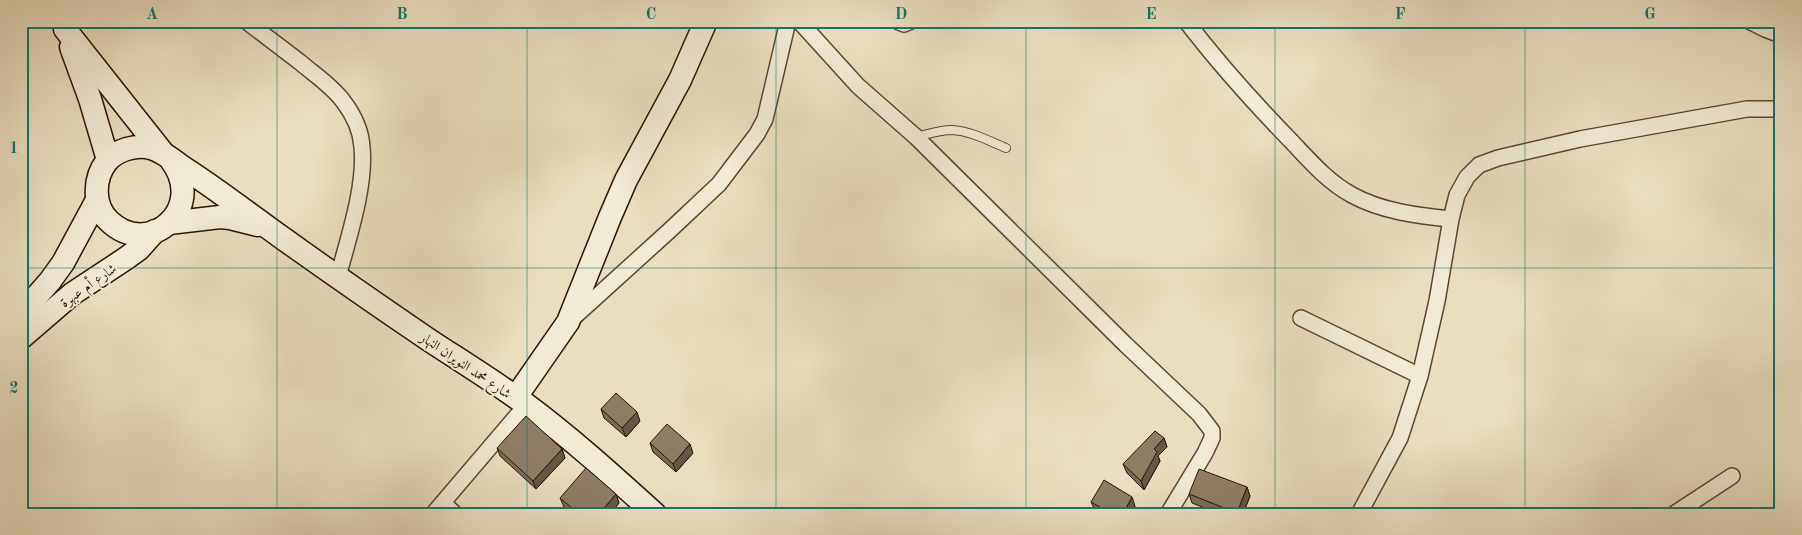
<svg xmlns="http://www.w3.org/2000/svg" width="1802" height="535" font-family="'Old Standard TT',Amiri,serif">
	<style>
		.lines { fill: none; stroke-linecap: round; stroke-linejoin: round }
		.lane-casing { stroke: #5b4633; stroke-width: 10 }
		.street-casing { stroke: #5b4633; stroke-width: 18 }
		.secondary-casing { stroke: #2c1404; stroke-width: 25 }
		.lane { stroke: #f1ead5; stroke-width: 8 }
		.street { stroke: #f1ead5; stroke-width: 15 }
		.secondary { stroke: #f1ead5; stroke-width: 22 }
		.wall { fill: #7a6c57; stroke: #2c1404 }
		.shaded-wall { fill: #635847; stroke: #2c1404 }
		.building { fill: #8e7d65; stroke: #2c1404 }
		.grid { fill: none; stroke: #0f766e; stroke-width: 1; stroke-opacity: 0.55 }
		.labels { text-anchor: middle; stroke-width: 4; stroke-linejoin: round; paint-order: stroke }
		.street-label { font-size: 14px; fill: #2c1404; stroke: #f1ead5 }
		.neatline { fill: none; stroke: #0f766e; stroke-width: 2 }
		.grid-label { font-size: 16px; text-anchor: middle; font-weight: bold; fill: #0f766e }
	</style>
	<rect width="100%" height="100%" fill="#e9debf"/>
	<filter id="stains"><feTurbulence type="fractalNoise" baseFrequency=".004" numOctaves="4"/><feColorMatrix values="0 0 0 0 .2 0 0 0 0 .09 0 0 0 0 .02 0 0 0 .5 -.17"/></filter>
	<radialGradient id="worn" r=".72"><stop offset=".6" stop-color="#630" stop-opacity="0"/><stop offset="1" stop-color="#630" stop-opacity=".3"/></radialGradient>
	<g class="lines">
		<defs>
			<path id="lane" d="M916,137C928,134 940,130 952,130C971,131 989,141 1006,148"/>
			<g id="street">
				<path d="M246,21C264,35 283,49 301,63C315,75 332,86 343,101C353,114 361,130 362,147C366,186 348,239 338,277"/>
				<path d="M799,21L858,86L916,137L1125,344L1199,414L1212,431V438L1205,453L1168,514"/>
				<path d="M897,21L904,24L911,21"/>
				<path d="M1186,21C1219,64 1254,103 1292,142C1310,161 1328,182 1352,195C1381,211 1418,216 1451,219"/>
				<path d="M1749,21L1765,29L1781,35"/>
				<path d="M573,318L669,231L719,184L757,134L765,119L788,21"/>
				<path d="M1301,318L1420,376"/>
				<path d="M443,503L455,514"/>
				<path d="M433,514L526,405"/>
				<path d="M1359,514L1400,438L1420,376L1437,301L1451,219L1457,195L1467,177L1479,165L1498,158L1580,139L1747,109H1781"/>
				<path d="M1674,514L1732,476"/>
			</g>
			<g id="secondary">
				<path d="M65,29L163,153"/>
				<path d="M71,47L90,99L108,160"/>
				<path d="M171,160C208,209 148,259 109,221C93,206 93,179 107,161C117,150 136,144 151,148C164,152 174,161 184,168C218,190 249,214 281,237C330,272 379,306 429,340C461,361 493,381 524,403C570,437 613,476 655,514"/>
				<path d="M169,223L220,217L230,218L258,225"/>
				<path d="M21,314L50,281L63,263L97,200"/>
				<path d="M21,338L72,294L125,259L139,249L155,231"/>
				<path d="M516,397L568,322L610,217L626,180L680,80L706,21"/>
			</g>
		</defs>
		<!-- lane casing -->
		<use href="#lane" class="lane-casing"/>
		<!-- street casing -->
		<use href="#street" class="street-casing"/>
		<!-- secondary casing -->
		<use href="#secondary" class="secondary-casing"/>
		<!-- lane -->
		<use href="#lane" class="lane"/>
		<!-- street -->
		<use href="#street" class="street"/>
		<!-- secondary -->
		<use href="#secondary" class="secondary"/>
	</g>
	<!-- wall -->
	<g class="wall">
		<path d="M601,409L640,421L626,437L604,418Z"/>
		<path d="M1164,438L1167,447L1158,456L1160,461L1144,490L1127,473L1123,464Z"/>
		<path d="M650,443L693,453L676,472L653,452Z"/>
		<path d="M497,448L562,449L565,458L536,489L500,456Z"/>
		<path d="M1247,487L1250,496L1243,514H1220L1192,503L1189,494Z"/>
		<path d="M616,494L619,503L610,514H572L564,507L560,498Z"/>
		<path d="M1091,502L1135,506L1131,514H1100L1095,510Z"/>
	</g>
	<!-- shaded-wall -->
	<g class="shaded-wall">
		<path d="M637,412L640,421L626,437L622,428Z"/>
		<path d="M1164,438L1167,447L1158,456L1160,461L1144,490L1141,481L1154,449Z"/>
		<path d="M690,444L693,453L676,472L673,464Z"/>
		<path d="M562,449L565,458L536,489L533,481Z"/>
		<path d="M1247,487L1250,496L1243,514H1237V513Z"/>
		<path d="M616,494L619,503L610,514H599Z"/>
		<path d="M1132,497L1135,506L1131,514H1123Z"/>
	</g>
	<!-- building -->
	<g class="building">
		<path d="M616,393L637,412L622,428L601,409Z"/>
		<path d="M526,416L562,449L533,481L497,448Z"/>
		<path d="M667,424L690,444L673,464L650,443Z"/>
		<path d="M1155,431L1164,438L1154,449L1157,452L1141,481L1123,464Z"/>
		<path d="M586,468L616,494L599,514H579L560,498Z"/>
		<path d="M1199,469L1247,487L1237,513L1189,494Z"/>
		<path d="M1104,480L1132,497L1123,514H1112L1091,502Z"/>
		<path d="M753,509L758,514H748Z"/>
	</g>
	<!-- grid -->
	<path class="grid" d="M277,21V514M527,21V514M776,21V514M1026,21V514M1275,21V514M1525,21V514M21,268H1781"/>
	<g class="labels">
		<!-- street labels -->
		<g class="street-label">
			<text transform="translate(88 285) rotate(-35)" y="5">شارع أم عبهرة</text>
			<text transform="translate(466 365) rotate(34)" y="5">شارع محمد النويران النهار</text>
		</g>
	</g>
	<!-- margin -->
	<rect width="1802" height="535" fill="none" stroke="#e9debf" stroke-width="55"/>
	<rect x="28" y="28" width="1746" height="480" class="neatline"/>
	<g class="grid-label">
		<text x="152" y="19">A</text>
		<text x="402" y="19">B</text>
		<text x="651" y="19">C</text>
		<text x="901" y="19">D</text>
		<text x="1151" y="19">E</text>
		<text x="1400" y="19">F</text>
		<text x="1650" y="19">G</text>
		<text x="14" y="153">1</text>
		<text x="14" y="393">2</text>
	</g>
	<rect width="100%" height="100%" filter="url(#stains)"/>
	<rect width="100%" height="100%" fill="url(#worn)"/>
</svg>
